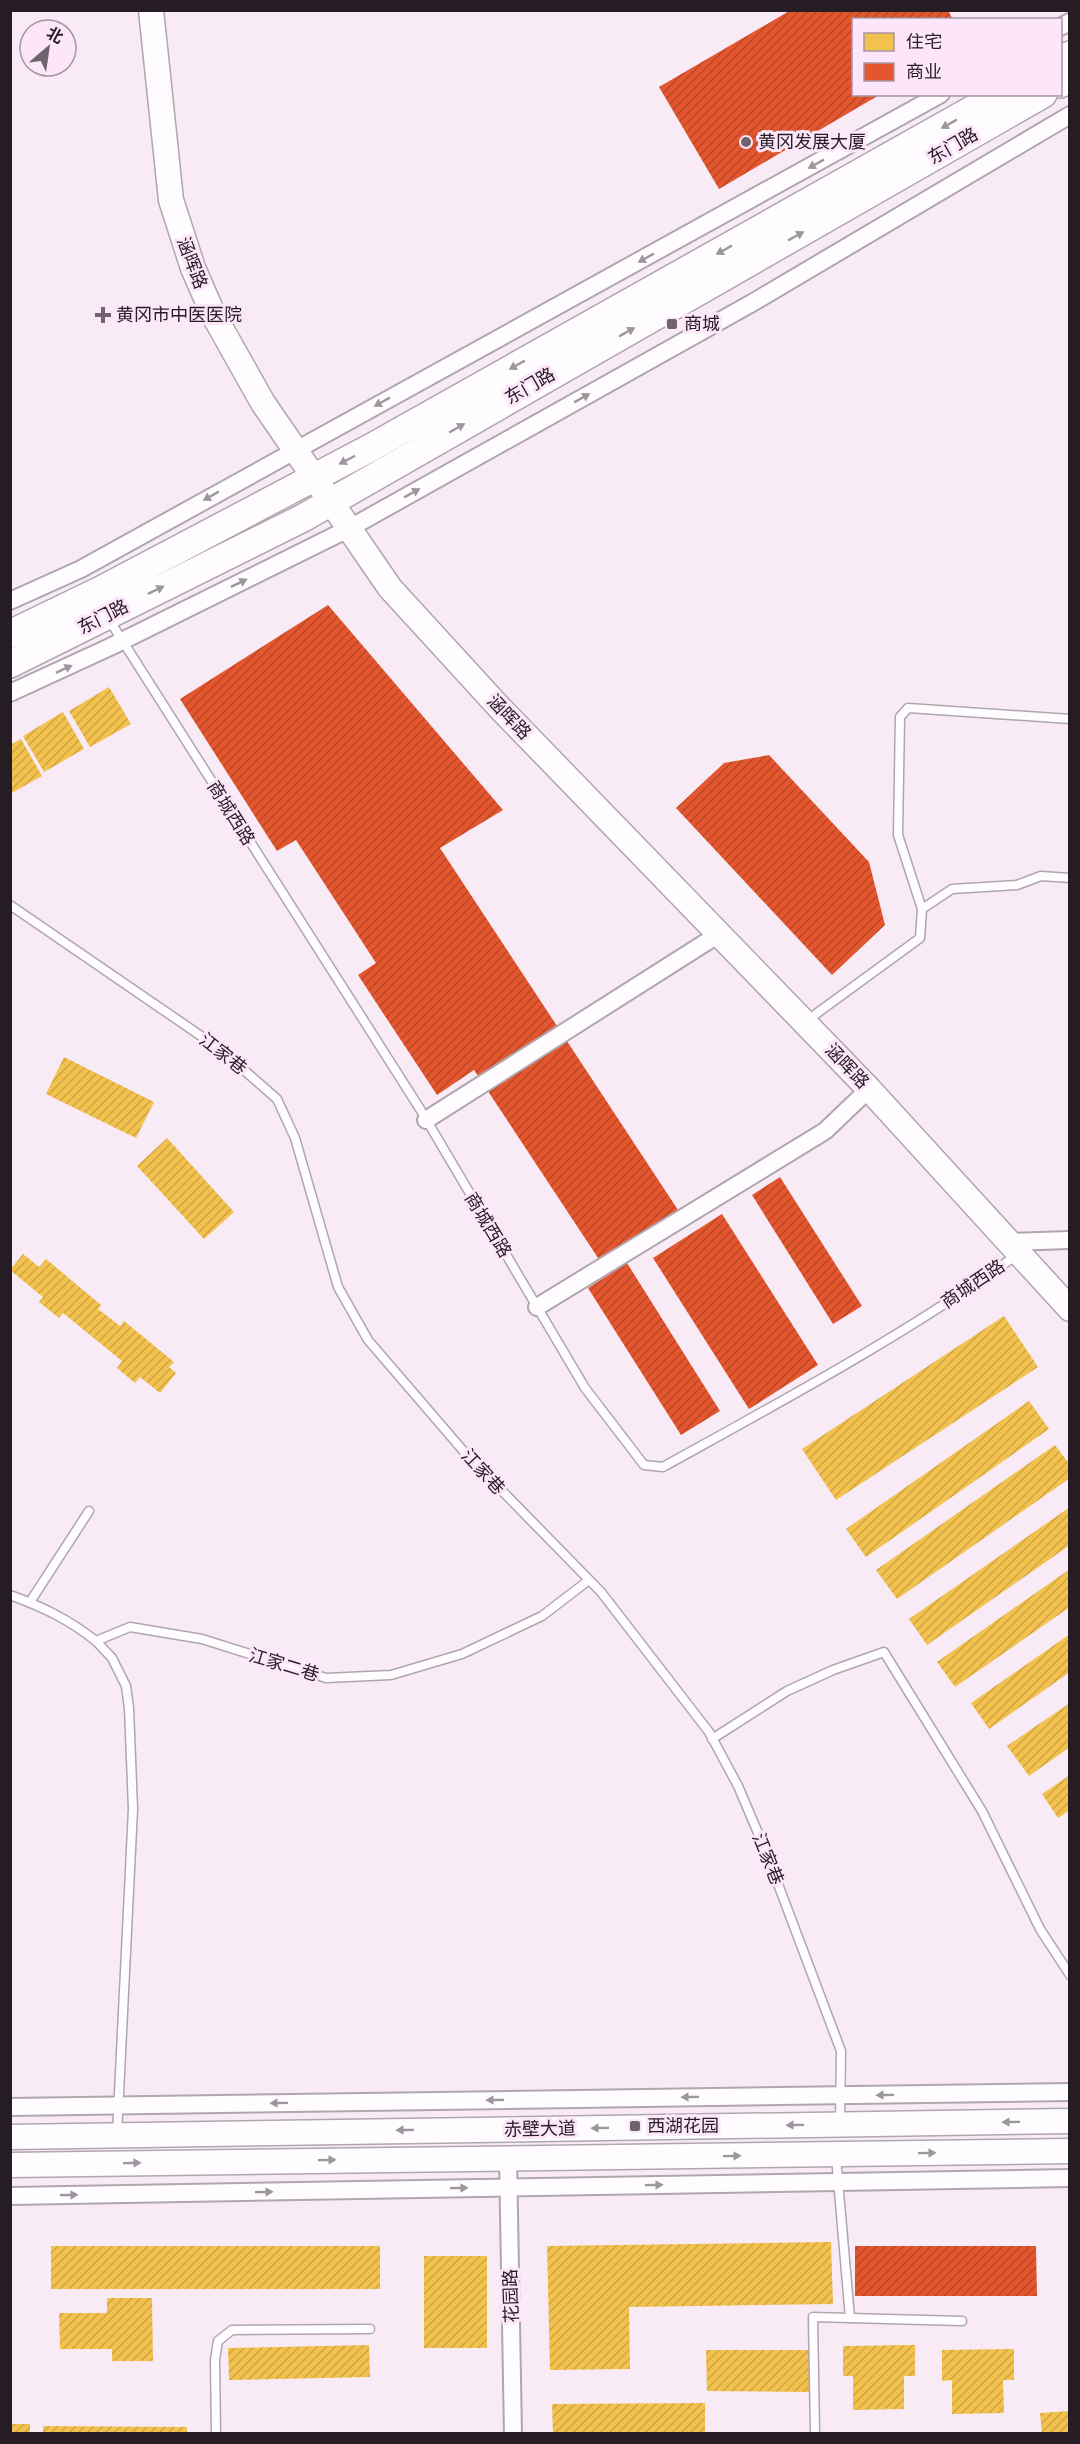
<svg xmlns="http://www.w3.org/2000/svg" width="1080" height="2444" font-family="Karla,'Noto Sans SC',sans-serif">
	<style>
		.homes { fill: url(#homes-hatch) }
		.shops { fill: url(#shops-hatch) }
		.lines { fill: none; stroke-linecap: round; stroke-linejoin: round }
		.lane-casing { stroke: #b0a6ae; stroke-width: 11 }
		.street-casing { stroke: #b0a6ae; stroke-width: 20 }
		.secondary-casing { stroke: #b0a6ae; stroke-width: 27 }
		.primary-casing { stroke: #b0a6ae; stroke-width: 30 }
		.lane { stroke: #fefcfe; stroke-width: 8 }
		.street { stroke: #fefcfe; stroke-width: 16 }
		.secondary { stroke: #fefcfe; stroke-width: 24 }
		.primary { stroke: #fefcfe; stroke-width: 27 }
		.oneway { fill: #9c979c }
		.poi-dot { fill: #6f646e; stroke: #fde6fa; stroke-width: 2 }
		.labels { text-anchor: middle; stroke-width: 6; stroke-linejoin: round; paint-order: stroke }
		.poi-label { font-size: 18px; fill: #251c24; stroke: #fde6fa; text-anchor: start }
		.street-label { font-size: 18px; fill: #251c24; stroke: #fde6fa }
	</style>
	<defs>
		<pattern id="homes-hatch" width="6" height="6" patternUnits="userSpaceOnUse" patternTransform="scale(1.5)"><rect width="6" height="6" fill="#f2c14e"/><path d="M-1 1l2-2M0 6l6-6M5 7l2-2" fill="none" stroke="#cfa544"/></pattern>
		<pattern id="shops-hatch" width="6" height="6" patternUnits="userSpaceOnUse" patternTransform="scale(1.5)"><rect width="6" height="6" fill="#e4572e"/><path d="M-1 1l2-2M0 6l6-6M5 7l2-2" fill="none" stroke="#b94727"/></pattern>
	</defs>
	<rect width="100%" height="100%" fill="#f8ebf6"/>
	<!-- homes -->
	<g class="homes">
		<path d="M109,687L131,724L90,747L69,711Z"/>
		<path d="M63,712L84,749L44,772L23,736Z"/>
		<path d="M21,739L42,776L10,794V745Z"/>
		<path d="M64,1057L154,1102L136,1138L46,1094Z"/>
		<path d="M167,1138L234,1212L204,1239L137,1166Z"/>
		<path d="M23,1254L39,1267L46,1259L101,1305L98,1309L120,1326L124,1321L174,1362L169,1367L176,1373L160,1393L140,1377L135,1383L117,1368L122,1361L63,1313L59,1318L39,1302L43,1297L10,1270Z"/>
		<path d="M1004,1316L1038,1367L836,1500L802,1449Z"/>
		<path d="M1029,1401L1049,1429L866,1557L846,1529Z"/>
		<path d="M1055,1445L1070,1465V1478L897,1599L876,1570Z"/>
		<path d="M1070,1507V1545L927,1645L909,1619Z"/>
		<path d="M1070,1569V1607L955,1687L937,1662Z"/>
		<path d="M1070,1634V1672L989,1729L971,1703Z"/>
		<path d="M1070,1703V1747L1029,1776L1007,1746Z"/>
		<path d="M1070,1775V1810L1058,1818L1042,1794Z"/>
		<path d="M831,2242L833,2304L629,2307L630,2369L550,2370L547,2246Z"/>
		<rect x="51" y="2246" width="329" height="43"/>
		<rect x="424" y="2256" width="63" height="92"/>
		<path d="M107,2298H152L153,2361H112V2349H60L59,2313H107Z"/>
		<path d="M369,2345L370,2377L229,2380L228,2348Z"/>
		<path d="M915,2345V2376H904V2409L853,2410V2376H843V2346Z"/>
		<path d="M1014,2349V2380H1003L1004,2413L952,2414V2380L942,2381V2350Z"/>
		<path d="M706,2350H809V2392L707,2391Z"/>
		<path d="M705,2403V2434H553L552,2404Z"/>
		<path d="M1070,2411V2434H1042L1040,2413Z"/>
		<rect x="10" y="2424" width="20" height="10"/>
		<path d="M43,2426L187,2427V2434H43Z"/>
	</g>
	<!-- shops -->
	<g class="shops">
		<path d="M791,10H948L953,20H854V94H881L719,189L659,87Z"/>
		<path d="M328,605L503,810L440,848L680,1213L602,1264L474,1070L437,1095L358,975L376,963L296,840L277,851L180,699Z"/>
		<path d="M769,755L869,862L885,925L832,975L676,808L724,763Z"/>
		<path d="M780,1177L862,1306L833,1324L752,1195Z"/>
		<path d="M722,1214L818,1365L749,1409L653,1258Z"/>
		<path d="M627,1263L720,1411L681,1435L588,1288Z"/>
		<path d="M855,2246H1036L1037,2296H855Z"/>
	</g>
	<g class="lines">
		<defs>
			<g id="lane">
				<path d="M108,618L420,1109L585,1388L644,1465L663,1467C782,1401 907,1334 1018,1254"/>
				<path d="M10,905L220,1049L277,1099L295,1138L338,1287L368,1340L466,1454L601,1592L709,1732L738,1786L764,1847L841,2051L840,2122"/>
				<path d="M922,909L952,889L1017,885L1041,876L1070,878"/>
				<path d="M805,1022L920,938L922,909L898,835L900,717L908,708L1070,719"/>
				<path d="M10,1595C43,1607 68,1619 96,1641L130,1627L202,1639L326,1678L391,1675L462,1654L542,1616L589,1580"/>
				<path d="M30,1602L89,1511"/>
				<path d="M96,1641L112,1658L126,1686L129,1708L133,1809L117,2134"/>
				<path d="M712,1739L787,1691L833,1670L884,1652L982,1811L1040,1929L1070,1975"/>
				<path d="M836,2157L850,2318"/>
				<path d="M216,2434L215,2360L218,2341L232,2330L370,2329"/>
				<path d="M815,2434L813,2317L962,2321"/>
			</g>
			<g id="street">
				<path d="M1060,27L1070,22"/>
				<path d="M10,601L81,569L941,94"/>
				<path d="M10,693L112,646L348,529L752,303L1070,115"/>
				<path d="M426,1120L719,934"/>
				<path d="M1008,1242L1070,1240"/>
				<path d="M537,1307L825,1131L869,1089"/>
				<path d="M10,2107L1070,2092"/>
				<path d="M508,2158L513,2434"/>
				<path d="M10,2196L1070,2178"/>
			</g>
			<g id="secondary">
				<path d="M151,10L171,200L193,268L213,314L263,403L390,588L498,706L869,1089L1070,1309"/>
				<path d="M10,2137L1070,2121"/>
				<path d="M10,2165L1070,2151"/>
			</g>
			<g id="primary">
				<path d="M1060,60L1070,55"/>
				<path d="M1060,84L1070,79"/>
				<path d="M10,634L101,590L372,447L1000,94"/>
				<path d="M10,664L303,518L1043,94"/>
			</g>
		</defs>
		<!-- lane casing -->
		<use href="#lane" class="lane-casing"/>
		<!-- street casing -->
		<use href="#street" class="street-casing"/>
		<!-- secondary casing -->
		<use href="#secondary" class="secondary-casing"/>
		<!-- primary casing -->
		<use href="#primary" class="primary-casing"/>
		<!-- lane -->
		<use href="#lane" class="lane"/>
		<!-- street -->
		<use href="#street" class="street"/>
		<!-- secondary -->
		<use href="#secondary" class="secondary"/>
		<!-- primary -->
		<use href="#primary" class="primary"/>
	</g>
	<!-- one-way arrows -->
	<defs><path id="oneway-solid" d="M-6-.8H1V-3.2L6.5 0L1 3.2V.8H-6Z" transform="scale(1.5)"/></defs>
	<g class="oneway">
		<use href="#oneway-solid" transform="translate(949 124) rotate(151)"/>
		<use href="#oneway-solid" transform="translate(816 164) rotate(151)"/>
		<use href="#oneway-solid" transform="translate(796 236) rotate(-29)"/>
		<use href="#oneway-solid" transform="translate(724 250) rotate(151)"/>
		<use href="#oneway-solid" transform="translate(646 258) rotate(151)"/>
		<use href="#oneway-solid" transform="translate(627 332) rotate(-29)"/>
		<use href="#oneway-solid" transform="translate(517 365) rotate(151)"/>
		<use href="#oneway-solid" transform="translate(582 398) rotate(-29)"/>
		<use href="#oneway-solid" transform="translate(382 402) rotate(151)"/>
		<use href="#oneway-solid" transform="translate(457 428) rotate(-30)"/>
		<use href="#oneway-solid" transform="translate(347 460) rotate(152)"/>
		<use href="#oneway-solid" transform="translate(412 493) rotate(-29)"/>
		<use href="#oneway-solid" transform="translate(211 496) rotate(151)"/>
		<use href="#oneway-solid" transform="translate(239 583) rotate(-26)"/>
		<use href="#oneway-solid" transform="translate(156 590) rotate(-26)"/>
		<use href="#oneway-solid" transform="translate(64 669) rotate(-25)"/>
		<use href="#oneway-solid" transform="translate(885 2095) rotate(179)"/>
		<use href="#oneway-solid" transform="translate(690 2097) rotate(179)"/>
		<use href="#oneway-solid" transform="translate(495 2100) rotate(179)"/>
		<use href="#oneway-solid" transform="translate(279 2103) rotate(179)"/>
		<use href="#oneway-solid" transform="translate(1011 2122) rotate(179)"/>
		<use href="#oneway-solid" transform="translate(795 2125) rotate(179)"/>
		<use href="#oneway-solid" transform="translate(600 2128) rotate(179)"/>
		<use href="#oneway-solid" transform="translate(405 2130) rotate(179)"/>
		<use href="#oneway-solid" transform="translate(927 2153) rotate(-1)"/>
		<use href="#oneway-solid" transform="translate(732 2156) rotate(-1)"/>
		<use href="#oneway-solid" transform="translate(327 2160) rotate(-1)"/>
		<use href="#oneway-solid" transform="translate(132 2163) rotate(-1)"/>
		<use href="#oneway-solid" transform="translate(654 2185) rotate(-1)"/>
		<use href="#oneway-solid" transform="translate(459 2188) rotate(-1)"/>
		<use href="#oneway-solid" transform="translate(264 2192) rotate(-1)"/>
		<use href="#oneway-solid" transform="translate(69 2195) rotate(-1)"/>
	</g>
	<!-- markers -->
	<g class="poi-dot">
		<circle cx="746" cy="142" r="6"/>
		<path d="M100 306h6v6h6v6h-6v6h-6v-6h-6v-6h6z"/>
		<rect x="666" y="318" width="12" height="12" rx="3"/>
		<rect x="629" y="2120" width="12" height="12" rx="3"/>
	</g>
	<g class="labels">
		<!-- poi labels -->
		<g class="poi-label">
			<text x="758" y="148">黄冈发展大厦</text>
			<text x="116" y="321">黄冈市中医医院</text>
			<text x="684" y="330">商城</text>
			<text x="647" y="2132">西湖花园</text>
		</g>
		<!-- street labels -->
		<g class="street-label">
			<text transform="translate(953 146) rotate(-30)" y="6">东门路</text>
			<text transform="translate(192 263) rotate(69)" y="6">涵晖路</text>
			<text transform="translate(530 386) rotate(-30)" y="6">东门路</text>
			<text transform="translate(103 617) rotate(-27)" y="6">东门路</text>
			<text transform="translate(509 717) rotate(46)" y="6">涵晖路</text>
			<text transform="translate(231 813) rotate(58)" y="6">商城西路</text>
			<text transform="translate(223 1054) rotate(38)" y="6">江家巷</text>
			<text transform="translate(847 1066) rotate(46)" y="6">涵晖路</text>
			<text transform="translate(488 1225) rotate(59)" y="6">商城西路</text>
			<text transform="translate(973 1284) rotate(-34)" y="6">商城西路</text>
			<text transform="translate(483 1472) rotate(47)" y="6">江家巷</text>
			<text transform="translate(284 1665) rotate(17)" y="6">江家二巷</text>
			<text transform="translate(768 1859) rotate(68)" y="6">江家巷</text>
			<text transform="translate(540 2129) rotate(-1)" y="6">赤壁大道</text>
			<text transform="translate(511 2296) rotate(-92)" y="6">花园路</text>
		</g>
	</g>
	<!-- border -->
	<rect width="1080" height="2444" fill="none" stroke="#251c24" stroke-width="24"/>
	<!-- legend -->
	<rect x="852" y="18" width="210" height="78" fill="#fde6fa" stroke="#a795a4" stroke-width="1.5"/>
	<rect x="864" y="33" width="30" height="18" fill="#f2c14e" stroke="#a795a4" stroke-width="1.5"/>
	<text x="906" y="48" font-size="18" fill="#251c24">住宅</text>
	<rect x="864" y="63" width="30" height="18" fill="#e4572e" stroke="#a795a4" stroke-width="1.5"/>
	<text x="906" y="78" font-size="18" fill="#251c24">商业</text>
	<!-- north arrow -->
	<g transform="translate(48 48) rotate(29)"><circle r="28" fill="#fde6fa" stroke="#a795a4" stroke-width="1.5"/>
	<path d="M0-4.5L10 22L0 15L-10 22Z" fill="#6f646e"/>
	<text y="-9" font-size="16" font-weight="bold" text-anchor="middle" fill="#251c24">北</text>
	</g>
</svg>
